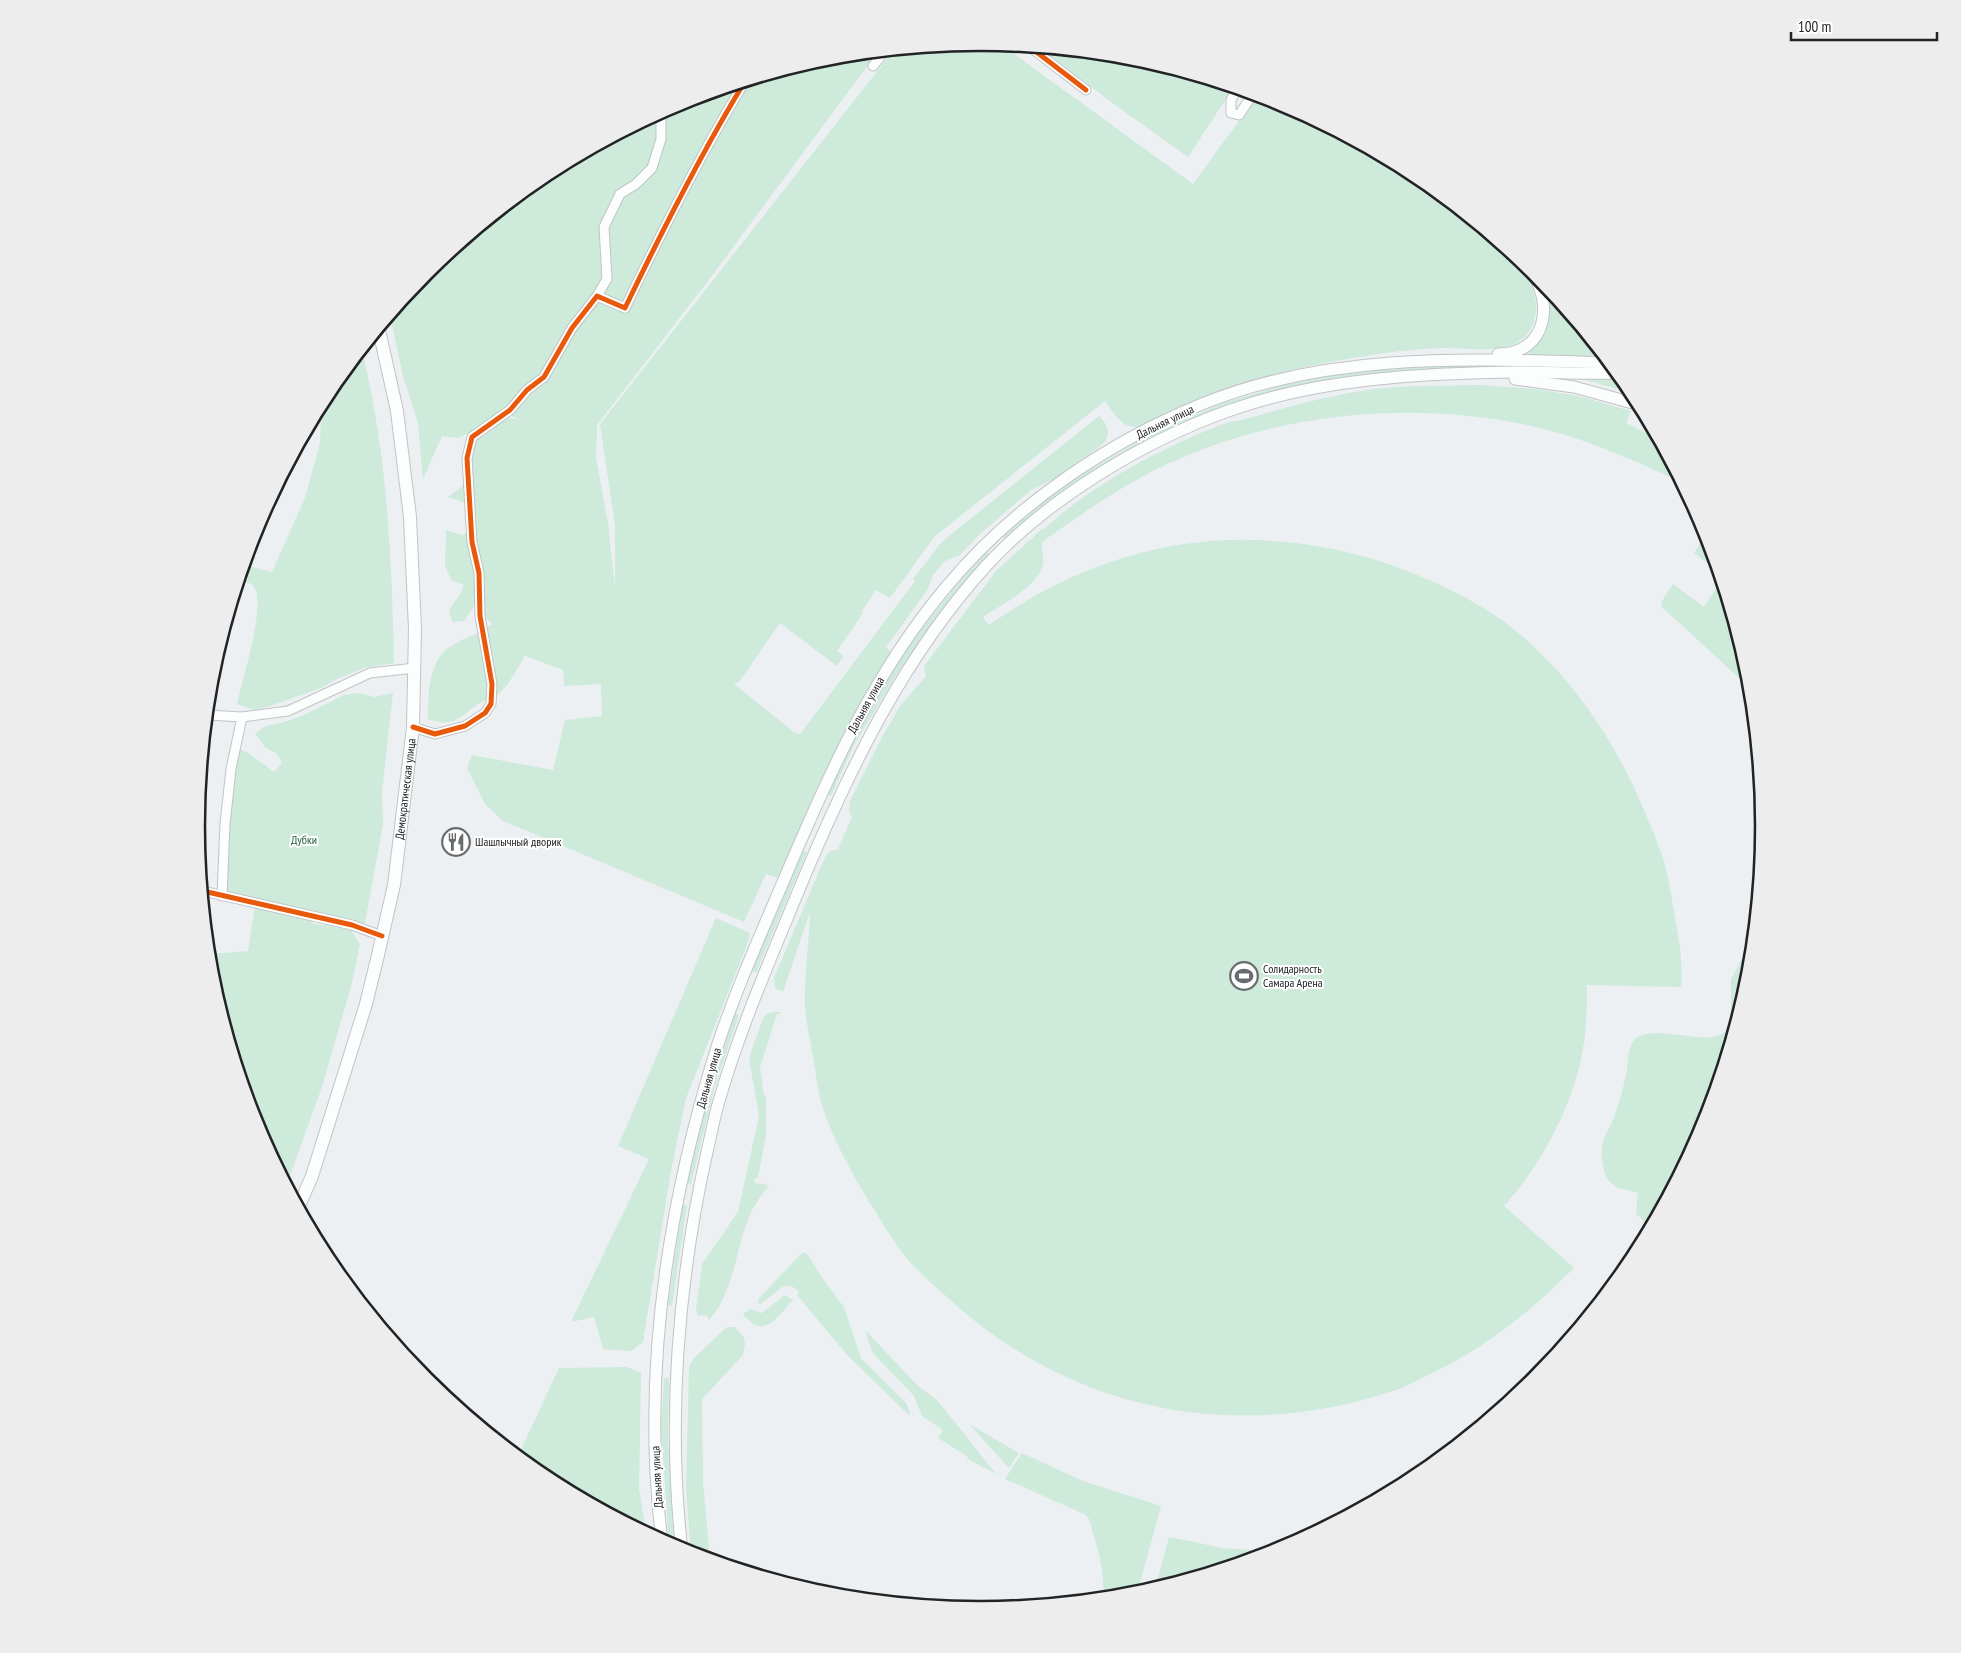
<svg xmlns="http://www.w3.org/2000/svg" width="1961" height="1653" font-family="'PT Sans Narrow',sans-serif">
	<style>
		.green { fill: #cdeadb }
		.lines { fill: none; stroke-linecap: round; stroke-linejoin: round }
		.minor-casing { stroke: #c1c3c5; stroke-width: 11 }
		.secondary-casing { stroke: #c1c3c5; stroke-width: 13 }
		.primary-casing { stroke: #c1c3c5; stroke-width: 14 }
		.minor { stroke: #fcfdfd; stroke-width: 9 }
		.secondary { stroke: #fcfdfd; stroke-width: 11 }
		.primary { stroke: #fcfdfd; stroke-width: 12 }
		.cycleway-casing { stroke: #fff; stroke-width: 8 }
		.cycleway { stroke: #e8590c; stroke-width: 5 }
		.labels { text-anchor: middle; stroke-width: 4; stroke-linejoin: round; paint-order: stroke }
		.street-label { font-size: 12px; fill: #212325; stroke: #fff }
		.park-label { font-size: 12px; fill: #215f40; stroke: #fff }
		.poi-label { font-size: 12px; fill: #212325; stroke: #fff; text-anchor: start }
		.rim { fill: none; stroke: #212325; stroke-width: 2.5 }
	</style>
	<rect width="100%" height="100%" fill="#edf0f3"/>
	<!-- green -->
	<g class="green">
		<path d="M981,43L1002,45L1193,184L1258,95L1281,102L1416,175L1438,192L1528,279C1540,300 1540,330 1517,343C1496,354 1465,347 1442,348C1414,349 1387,352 1359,357C1315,364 1270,373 1227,389C1212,395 1196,401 1181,407C1167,413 1152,424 1137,427C1120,427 1114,413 1105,401L934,537L890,598L876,590L862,611L863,613L837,651L844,656L837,666L780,623L739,682L734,684L795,733L800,734L915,581L913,579L941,543L955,531L1099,416C1108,424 1112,435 1102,445L1052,480L1031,490L980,534L960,555L945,561L933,575L928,589L886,647L891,652C845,723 813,801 780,879L766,874L744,922L503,821L485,804L467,768L472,755L553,770L565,720L602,716L601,684L564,686L563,670L525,656C518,667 510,683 501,692C494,698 484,700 477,705C458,718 454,728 428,719C428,696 428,660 451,646C465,638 479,634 492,624L485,617V591L464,621L452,622L449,610L460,594L464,585L451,580L445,565L446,530L462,535L475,530L477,518L471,505L448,497L471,479L468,452L481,433L503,417L522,420L511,416L527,395L481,427L459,438L442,436L423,479L418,423L403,376L390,316L426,272L545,174L681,102L828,58L877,53L708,281L597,425L596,458L608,523L615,588V526L600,424L893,51Z"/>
		<path d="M1042,49L1134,58L1233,88L1188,157L1107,99Z"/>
		<path d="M1547,287L1607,360L1531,357L1528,350C1538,336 1550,325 1549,307C1549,300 1546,294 1547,287Z"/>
		<path d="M362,350C387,452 392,558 394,663L364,668L335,680L321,688L267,707L254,710L237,704C243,677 261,621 257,595C257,591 254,588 252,584L240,581L244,565L272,572L305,498L320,443L321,416L316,414L328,392L334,390L353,369L349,367Z"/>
		<path d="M1439,364L1612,367L1434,369L1379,373L1330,380L1270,394L1169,432L1007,542L1003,537L1049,496L1078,477L1153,433L1223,403L1280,386L1359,370Z"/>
		<path d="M1581,375L1620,376L1633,393L1581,379Z"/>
		<path d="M1480,385L1536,389L1578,396L1631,411L1626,423L1657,438L1676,472L1672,478C1625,456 1578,436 1527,425C1404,399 1268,414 1155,470C1115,490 1079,516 1043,541C1040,550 1046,560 1042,568C1033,590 1001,604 983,617L989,625C1107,542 1235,519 1373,559C1421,574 1477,599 1516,631C1571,676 1613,738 1641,803C1649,822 1658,842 1664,862C1670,883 1673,907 1677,929C1680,947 1683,968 1681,987L1587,985C1587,1004 1587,1023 1584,1042C1576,1101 1543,1162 1504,1206L1574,1268C1530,1312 1482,1351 1424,1377C1414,1382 1404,1388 1393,1391C1233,1444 1069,1411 946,1296C933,1285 920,1273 909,1261C893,1242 881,1220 868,1200C850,1170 832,1137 821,1103C818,1092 817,1080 815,1069C812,1049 807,1028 805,1008C804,976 809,943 810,912L783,992L775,988L774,978L825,857L829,852L838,849L852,817L849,811L850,801L882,737L900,706L926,676L924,666L996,571L1043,528L1044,529C1093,484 1161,448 1223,424C1231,421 1240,421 1249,418C1290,406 1331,395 1374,389C1409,385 1445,386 1480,385Z"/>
		<path d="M1707,533L1718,571L1694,553Z"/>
		<path d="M987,552L991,556L942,612L897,674L854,745L831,796L826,794C838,769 850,744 863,719C897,658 939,603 987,552Z"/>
		<path d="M1721,581L1749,674L1751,689L1661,606L1662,601L1673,584L1704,607Z"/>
		<path d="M358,693L374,697L393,693L382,792L383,824L365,923L309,917L313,924L349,927L360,944L352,983L322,1087L287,1184L256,1126L212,979L209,954L248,951L256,899L227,893L226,876L227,841L230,822V802L239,749L247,752L274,772L282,763L277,754L265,747L255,734L265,726L281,723L302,716L344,695Z"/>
		<path d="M802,850L807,852L756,973L750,971Z"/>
		<path d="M716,918L750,933L747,945L686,1098L671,1171L643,1342L631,1351L603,1349L594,1317L571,1322L649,1159L618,1146Z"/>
		<path d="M1753,944L1749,980L1705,1127L1651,1227L1636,1214L1638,1193C1630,1190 1616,1190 1610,1182C1602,1172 1600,1154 1603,1142C1604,1136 1608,1130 1611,1125C1618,1108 1624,1087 1627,1069C1628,1061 1628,1047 1634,1040C1651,1024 1696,1042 1717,1036C1721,1035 1724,1032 1727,1031L1731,1010V979L1746,952Z"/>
		<path d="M734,1012L739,1015L715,1086L691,1184L686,1183L712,1077Z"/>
		<path d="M774,1012H781V1013L777,1014L760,1067L764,1095L766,1097V1134L758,1178H755L754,1183L769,1185C762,1195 754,1204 750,1215C735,1249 735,1291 709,1320L706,1315L698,1316L696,1310L702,1264L738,1212L759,1116L749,1058L763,1018L766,1014Z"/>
		<path d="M682,1204L687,1206L672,1306L668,1305Z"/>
		<path d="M803,1252L808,1255L823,1279L844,1307L861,1358L906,1403L910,1413L909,1415L848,1356L797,1295L799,1292C794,1287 790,1284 782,1287L761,1304L758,1303L759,1298Z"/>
		<path d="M785,1295L793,1300C777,1317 764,1341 743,1314L750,1309L762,1313Z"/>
		<path d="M727,1327H735L744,1338L745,1344L743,1355L702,1399L703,1481L710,1560L691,1554L686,1489L689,1367L694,1358Z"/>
		<path d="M865,1330L917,1385L938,1401L996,1474L967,1459L968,1457L938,1438L943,1430L922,1416L914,1396L872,1352Z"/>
		<path d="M627,1367L641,1373L639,1488L646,1533L545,1478L518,1456L559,1368Z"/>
		<path d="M664,1378H669L668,1441L674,1547L669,1544L661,1428Z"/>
		<path d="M969,1424L1019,1453L1009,1468Z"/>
		<path d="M1022,1453L1083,1481L1161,1506L1137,1594L1103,1598C1105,1568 1097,1547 1089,1519L1084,1514L1005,1479Z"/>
		<path d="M1169,1537L1223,1548L1278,1552L1155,1589Z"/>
	</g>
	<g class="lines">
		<defs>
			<g id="minor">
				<path d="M1030,47L1086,90"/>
				<path d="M873,66L884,52"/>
				<path d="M1237,89L1231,100V113L1239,115L1253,94"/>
				<path d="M597,296L607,279L604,227L620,194L636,184L652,168L661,139V113"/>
				<path d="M208,715L242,717L288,711L370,673L415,668"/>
				<path d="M413,727L435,734L465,726L485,713L491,704L492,684L480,616L479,573L472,542L467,458L472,437L510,410L527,390L544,377L572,328L597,296L625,308C662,231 700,155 744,83"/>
				<path d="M203,891L352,925L382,936"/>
				<path d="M222,896L225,824L231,769L242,717"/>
			</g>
			<g id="secondary">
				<path d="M1498,354C1548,354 1555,300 1528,267"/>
				<path d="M1515,379L1574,387L1640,405"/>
				<path d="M662,1541C641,1374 667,1207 717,1047C737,986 764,927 789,868C832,767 876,670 947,586C1014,506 1106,443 1202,404C1332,351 1472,359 1610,363"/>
				<path d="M682,1551C667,1420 678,1281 707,1152C711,1135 714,1118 719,1101C741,1025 773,953 803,880C850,768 904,656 987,565C1049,498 1142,442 1228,411C1319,378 1426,373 1522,372C1554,372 1586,374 1618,373"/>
			</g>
			<g id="primary">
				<path id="s1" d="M299,1206L312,1176L366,1004L378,955L394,885L413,727L415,629L410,517L397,411L379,330"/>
			</g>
		</defs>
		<!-- minor casing -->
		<use href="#minor" class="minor-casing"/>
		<!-- secondary casing -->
		<use href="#secondary" class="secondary-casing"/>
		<!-- primary casing -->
		<use href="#primary" class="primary-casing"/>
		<!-- minor -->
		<use href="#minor" class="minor"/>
		<!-- secondary -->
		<use href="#secondary" class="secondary"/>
		<!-- primary -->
		<use href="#primary" class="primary"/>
		<defs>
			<g id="cycleway">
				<path d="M1030,47L1086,90"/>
				<path d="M413,727L435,734L465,726L485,713L491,704L492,684L480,616L479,573L472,542L467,458L472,437L510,410L527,390L544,377L572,328L597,296L625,308C662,231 700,155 744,83"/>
				<path d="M203,891L352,925L382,936"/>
			</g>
		</defs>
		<!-- cycleway casing -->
		<use href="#cycleway" class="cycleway-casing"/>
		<!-- cycleway -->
		<use href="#cycleway" class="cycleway"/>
	</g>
	<!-- icons -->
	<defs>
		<symbol id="restaurant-ring" viewBox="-11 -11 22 22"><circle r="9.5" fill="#fff" stroke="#686b6d" stroke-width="1.5"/><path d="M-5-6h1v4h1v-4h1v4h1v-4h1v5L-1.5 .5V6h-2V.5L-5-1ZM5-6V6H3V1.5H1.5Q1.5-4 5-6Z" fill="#686b6d"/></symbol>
		<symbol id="stadium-ring" viewBox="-11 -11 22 22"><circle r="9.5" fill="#fff" stroke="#686b6d" stroke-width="1.5"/><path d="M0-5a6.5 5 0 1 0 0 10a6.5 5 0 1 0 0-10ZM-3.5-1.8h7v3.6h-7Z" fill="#686b6d"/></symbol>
	</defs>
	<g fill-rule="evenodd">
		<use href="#restaurant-ring" x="440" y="826" width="32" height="32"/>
		<use href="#stadium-ring" x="1228" y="960" width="32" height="32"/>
	</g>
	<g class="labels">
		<!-- street labels -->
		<g class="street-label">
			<text transform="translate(1165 422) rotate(-26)" y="4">Дальняя улица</text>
			<text transform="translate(866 705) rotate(-61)" y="4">Дальняя улица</text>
			<text dy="4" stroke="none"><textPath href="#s1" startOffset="432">Демократическая улица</textPath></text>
			<text transform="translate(709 1078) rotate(-74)" y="4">Дальняя улица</text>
			<text transform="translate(657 1477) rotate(-93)" y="4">Дальняя улица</text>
		</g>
		<!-- park labels -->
		<g class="park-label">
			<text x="304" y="844">Дубки</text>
		</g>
		<!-- poi labels -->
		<g class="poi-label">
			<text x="475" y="846">Шашлычный дворик</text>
			<text x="1263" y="973">Солидарность<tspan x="1263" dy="14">Самара Арена</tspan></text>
		</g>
	</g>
	<!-- crop -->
	<path d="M0 0H1961V1653H0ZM205 826a775 775 0 1 1 1550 0a775 775 0 1 1-1550 0Z" fill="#ededee" fill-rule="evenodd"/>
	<path class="rim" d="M205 826a775 775 0 1 1 1550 0a775 775 0 1 1-1550 0Z"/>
	<!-- scale -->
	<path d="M1791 32v8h146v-8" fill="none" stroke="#212325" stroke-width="2.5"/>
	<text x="1798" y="32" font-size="15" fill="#212325" stroke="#ffffff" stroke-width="4" paint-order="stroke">100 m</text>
</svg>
